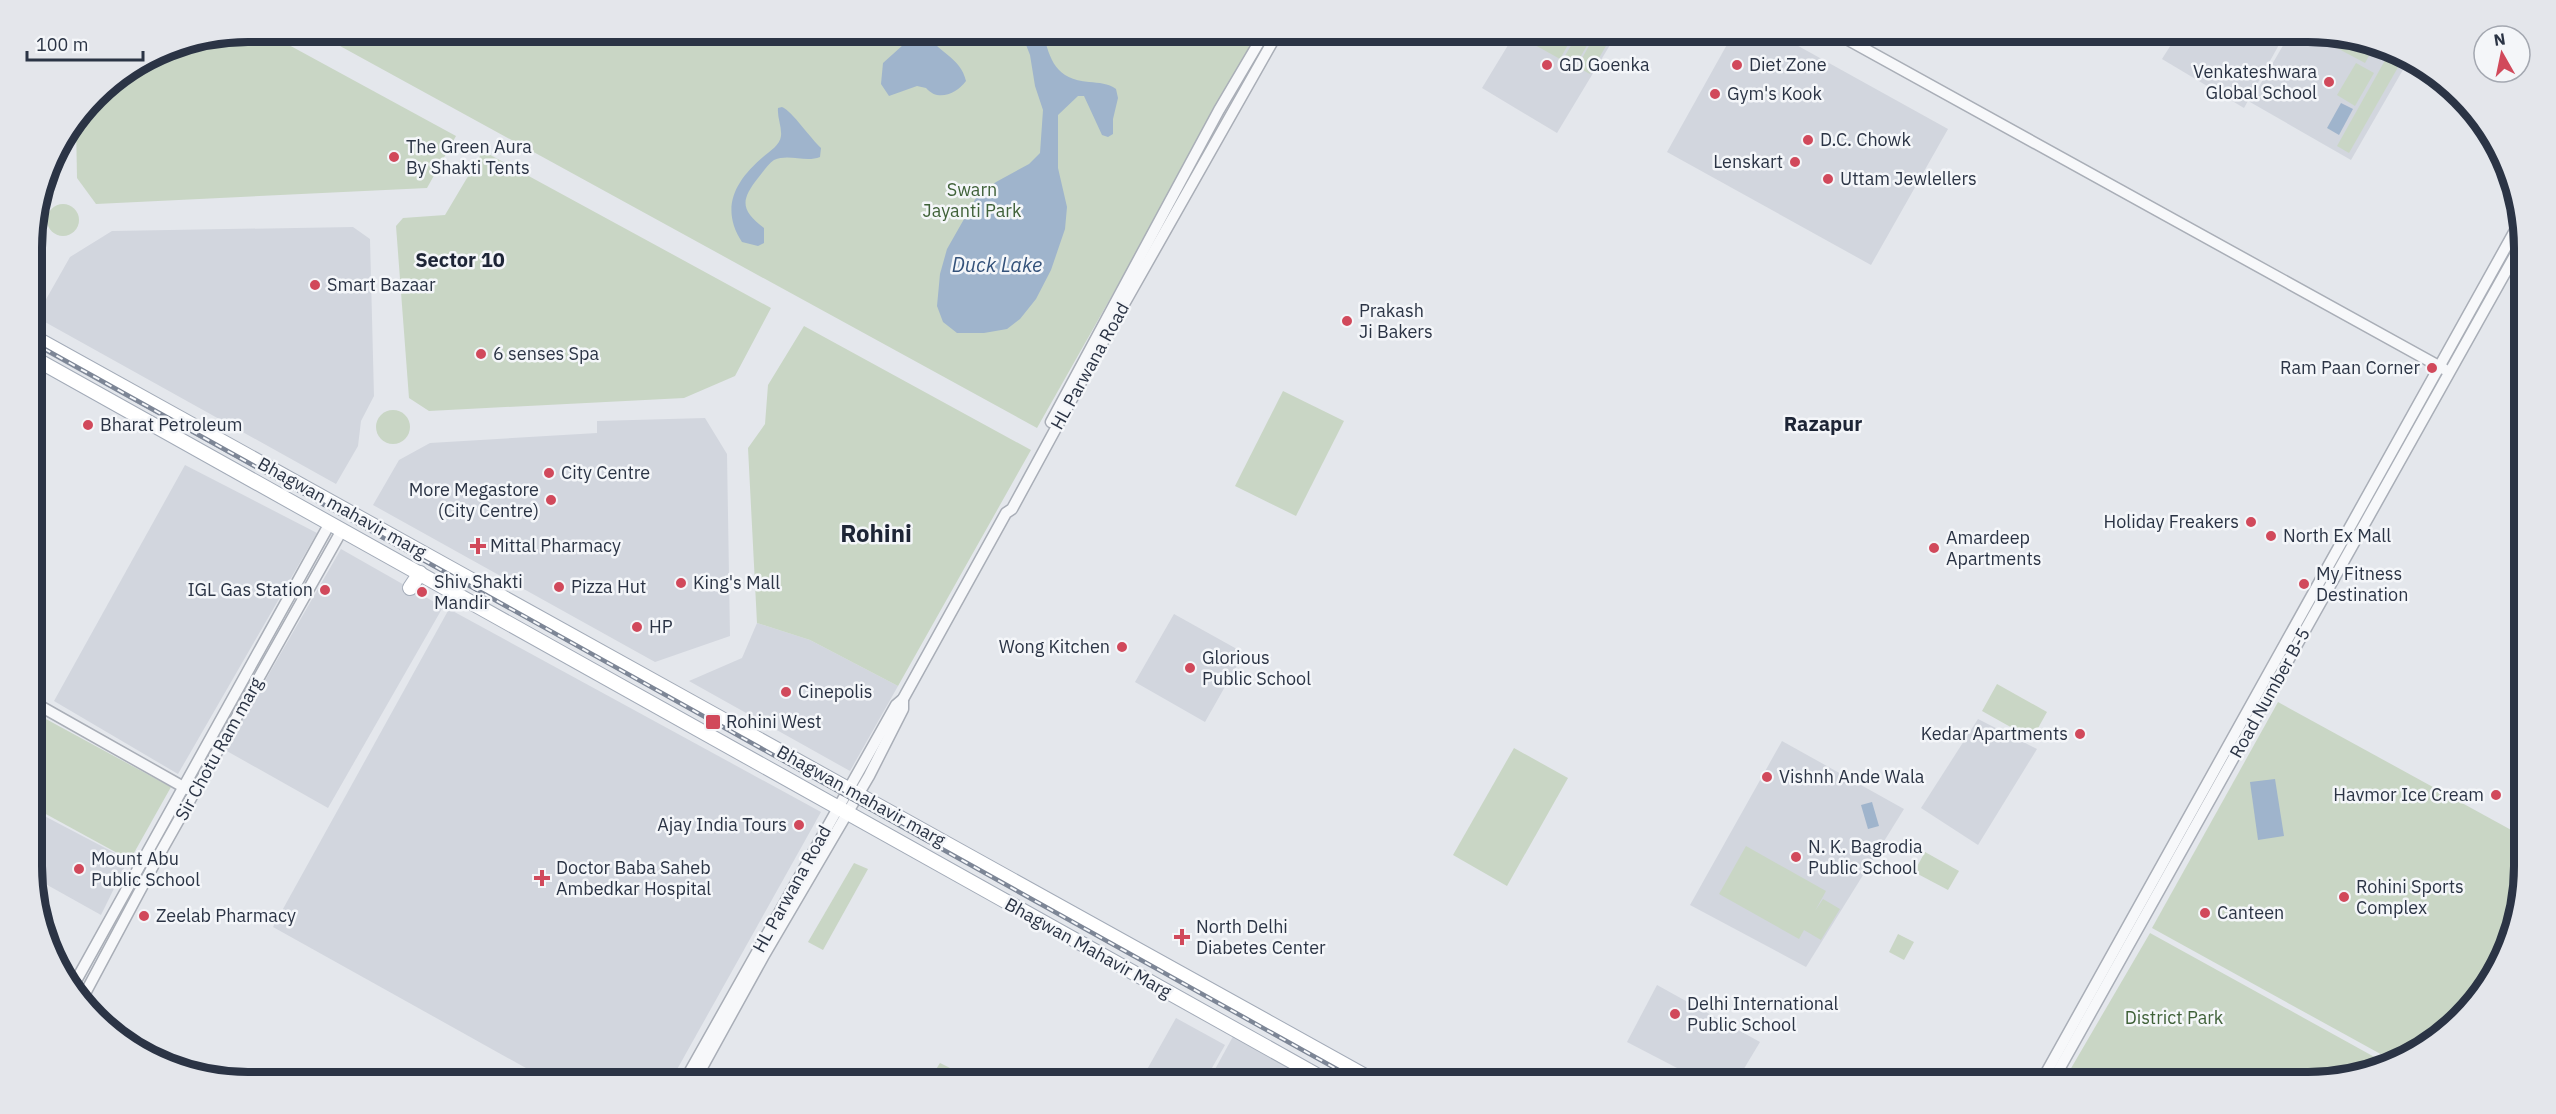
<svg xmlns="http://www.w3.org/2000/svg" width="2556" height="1114" font-family="'IBM Plex Sans',sans-serif">
	<style>
		.built { fill: #d2d6de }
		.green { fill: #c9d6c5 }
		.water { fill: #9fb4cc }
		.lines { fill: none; stroke-linecap: round; stroke-linejoin: round }
		.minor-casing { stroke: #a9aeb7; stroke-width: 13 }
		.major-casing { stroke: #a3abb8; stroke-width: 16 }
		.minor { stroke: #f7f8fa; stroke-width: 10 }
		.major { stroke: #fff; stroke-width: 14 }
		.rail-casing { stroke: #7d8696; stroke-width: 4.5 }
		.rail { stroke: #f4f6f9; stroke-width: 2; stroke-dasharray: 7; stroke-linecap: butt }
		.poi-dot { fill: #d1495b; stroke: #f4f6f9; stroke-width: 2 }
		.labels { text-anchor: middle; stroke-width: 5; stroke-linejoin: round; paint-order: stroke }
		.poi-label { font-size: 18px; fill: #2b3445; stroke: #f4f6f9; text-anchor: start }
		.park-label { font-size: 18px; fill: #3f6138; stroke: #f4f6f9 }
		.street-label { font-size: 18px; fill: #2b3445; stroke: #f4f6f9 }
		.neighbourhood-label { font-size: 20px; font-weight: bold; fill: #1d2536; stroke: #f4f6f9 }
		.water-label { font-size: 20px; font-style: italic; fill: #34527a; stroke: #f4f6f9 }
		.district-label { font-size: 24px; font-weight: bold; fill: #1d2536; stroke: #f4f6f9 }
		.rim { fill: none; stroke: #2b3445; stroke-width: 8 }
	</style>
	<rect width="100%" height="100%" fill="#e4e7ec"/>
	<!-- built -->
	<g class="built">
		<path d="M1516,32H1599L1613,40L1557,133L1482,88Z"/>
		<path d="M1734,32H1773L1948,129L1871,265L1667,152Z"/>
		<path d="M2179,32H2286L2244,108L2162,59Z"/>
		<path d="M2291,32H2308L2388,47L2408,61L2351,160L2250,102Z"/>
		<path d="M353,227L370,239L374,396L361,421L358,446L336,484L36,317L70,257L112,231Z"/>
		<path d="M705,418L727,454L730,636L655,662L373,505L399,460L430,443L597,433V421Z"/>
		<path d="M185,465L317,533L178,774L54,701Z"/>
		<path d="M341,549L443,607L328,808L225,750Z"/>
		<path d="M449,609L821,812L670,1082H551L273,927Z"/>
		<path d="M1174,614L1244,653L1205,722L1135,682Z"/>
		<path d="M757,623L810,640L898,686L850,771L689,681L742,658Z"/>
		<path d="M1978,719L2037,749L1978,845L1921,808Z"/>
		<path d="M1782,741L1904,809L1806,967L1690,905Z"/>
		<path d="M33,810L128,860L101,915L33,877Z"/>
		<path d="M1657,985L1760,1042L1736,1082H1704L1627,1042Z"/>
		<path d="M1176,1018L1225,1045L1204,1082H1140Z"/>
		<path d="M1236,1031L1323,1082H1208Z"/>
	</g>
	<!-- green -->
	<g class="green">
		<path d="M248,32H265L456,136L427,188L96,204L77,178L76,124L105,85L165,48Z"/>
		<path d="M348,32H463L468,34L470,32H1261L1037,428L340,46Z"/>
		<path d="M1530,32H1575L1560,59L1526,40Z"/>
		<path d="M1579,32L1592,37L1575,66L1563,59Z"/>
		<path d="M2307,32H2308L2375,45L2365,63Z"/>
		<path d="M1594,37L1607,44L1590,74L1577,67Z"/>
		<path d="M2388,55L2401,62L2349,153L2337,146Z"/>
		<path d="M2356,63L2374,73L2355,106L2337,95Z"/>
		<path d="M483,151L771,308L735,376L684,398L429,411L409,398L396,226L403,218L445,215Z"/>
		<circle cx="63" cy="220" r="16"/>
		<path d="M804,326L1031,450L898,686L810,640L757,623L748,448L765,424L768,385Z"/>
		<path d="M1283,391L1344,421L1296,516L1235,486Z"/>
		<circle cx="393" cy="427" r="17"/>
		<path d="M1997,684L2047,712L2032,739L1982,711Z"/>
		<path d="M2278,702L2524,837V866L2508,949L2440,1038L2395,1062L2152,928Z"/>
		<path d="M33,712L171,787L130,860L33,807Z"/>
		<path d="M1514,748L1568,778L1507,886L1453,855Z"/>
		<path d="M1746,846L1826,891L1815,911L1823,899L1840,909L1821,940L1804,930L1799,939L1719,894Z"/>
		<path d="M1925,852L1959,871L1948,890L1914,872Z"/>
		<path d="M854,863L868,869L823,950L808,942Z"/>
		<path d="M2150,933L2389,1065L2378,1071L2322,1082H2063Z"/>
		<path d="M1898,934L1914,942L1904,960L1889,952Z"/>
		<path d="M940,1063L978,1082H928Z"/>
	</g>
	<!-- water -->
	<g class="water">
		<path d="M904,32H926C936,52 961,57 966,81C956,94 938,102 926,88L917,86L889,96L881,84L883,63L903,45Z"/>
		<path d="M1021,32H1043C1050,61 1056,79 1089,82C1099,83 1108,83 1116,89L1118,98L1113,119V134L1108,137L1102,135L1084,96H1078L1058,115V168L1067,207L1065,229L1051,270L1036,299L1020,319L1007,329L984,333H957L943,322L937,306L940,274L947,249L976,198L996,182L1029,164L1040,153L1043,110L1035,86L1030,55Z"/>
		<path d="M2341,103L2353,109L2339,135L2327,128Z"/>
		<path d="M782,107C792,111 811,139 821,148L820,157C805,163 789,153 774,160C768,164 763,172 758,178C740,201 741,210 764,228V243L758,246L742,242C720,208 735,181 763,157C770,151 780,145 781,136C782,127 777,117 778,108Z"/>
		<path d="M2275,779L2284,836L2258,840L2250,782Z"/>
		<path d="M1872,802L1879,826L1868,829L1861,805Z"/>
	</g>
	<g class="lines">
		<defs>
			<g id="minor">
				<path d="M1834,32L2444,369"/>
				<path d="M1051,422L1219,110L1265,32"/>
				<path d="M33,702L187,789"/>
				<path d="M72,988L330,523"/>
				<path d="M81,1001L159,855L342,530"/>
				<path d="M684,1082L896,705L903,699L1006,513L1012,509L1111,327L1278,32"/>
				<path d="M694,1082L763,957L869,776L903,709V699"/>
				<path d="M2041,1082L2522,218"/>
				<path d="M2052,1082L2523,241"/>
			</g>
			<g id="major">
				<path d="M32,336L1376,1082"/>
				<path d="M32,357L1329,1082"/>
				<path d="M410,588L420,573"/>
			</g>
		</defs>
		<!-- minor casing -->
		<use href="#minor" class="minor-casing"/>
		<!-- major casing -->
		<use href="#major" class="major-casing"/>
		<!-- minor -->
		<use href="#minor" class="minor"/>
		<!-- major -->
		<use href="#major" class="major"/>
		<defs>
			<path id="rail" d="M32,342L1360,1082"/>
		</defs>
		<!-- rail casing -->
		<use href="#rail" class="rail-casing"/>
		<!-- rail -->
		<use href="#rail" class="rail"/>
	</g>
	<!-- markers -->
	<g class="poi-dot">
		<circle cx="1547" cy="65" r="6"/>
		<circle cx="1737" cy="65" r="6"/>
		<circle cx="2329" cy="82" r="6"/>
		<circle cx="1715" cy="94" r="6"/>
		<circle cx="1808" cy="140" r="6"/>
		<circle cx="394" cy="157" r="6"/>
		<circle cx="1795" cy="162" r="6"/>
		<circle cx="1828" cy="179" r="6"/>
		<circle cx="315" cy="285" r="6"/>
		<circle cx="1347" cy="321" r="6"/>
		<circle cx="481" cy="354" r="6"/>
		<circle cx="2432" cy="368" r="6"/>
		<circle cx="88" cy="425" r="6"/>
		<circle cx="549" cy="473" r="6"/>
		<circle cx="551" cy="500" r="6"/>
		<circle cx="2251" cy="522" r="6"/>
		<circle cx="2271" cy="536" r="6"/>
		<path d="M475 537h6v6h6v6h-6v6h-6v-6h-6v-6h6z"/>
		<circle cx="1934" cy="548" r="6"/>
		<circle cx="681" cy="583" r="6"/>
		<circle cx="2304" cy="584" r="6"/>
		<circle cx="559" cy="587" r="6"/>
		<circle cx="325" cy="590" r="6"/>
		<circle cx="422" cy="592" r="6"/>
		<circle cx="637" cy="627" r="6"/>
		<circle cx="1122" cy="647" r="6"/>
		<circle cx="1190" cy="668" r="6"/>
		<circle cx="786" cy="692" r="6"/>
		<rect x="705" y="714" width="16" height="16" rx="3"/>
		<circle cx="2080" cy="734" r="6"/>
		<circle cx="1767" cy="777" r="6"/>
		<circle cx="2496" cy="795" r="6"/>
		<circle cx="799" cy="825" r="6"/>
		<circle cx="1796" cy="857" r="6"/>
		<circle cx="79" cy="869" r="6"/>
		<path d="M539 869h6v6h6v6h-6v6h-6v-6h-6v-6h6z"/>
		<circle cx="2344" cy="897" r="6"/>
		<circle cx="2205" cy="913" r="6"/>
		<circle cx="144" cy="916" r="6"/>
		<path d="M1179 928h6v6h6v6h-6v6h-6v-6h-6v-6h6z"/>
		<circle cx="1675" cy="1014" r="6"/>
	</g>
	<g class="labels">
		<!-- poi labels -->
		<g class="poi-label">
			<text x="1559" y="71">GD Goenka</text>
			<text x="1749" y="71">Diet Zone</text>
			<text x="2317" y="78" text-anchor="end">Venkateshwara<tspan x="2317" dy="21">Global School</tspan></text>
			<text x="1727" y="100">Gym's Kook</text>
			<text x="1820" y="146">D.C. Chowk</text>
			<text x="406" y="153">The Green Aura<tspan x="406" dy="21">By Shakti Tents</tspan></text>
			<text x="1783" y="168" text-anchor="end">Lenskart</text>
			<text x="1840" y="185">Uttam Jewlellers</text>
			<text x="327" y="291">Smart Bazaar</text>
			<text x="1359" y="317">Prakash<tspan x="1359" dy="21">Ji Bakers</tspan></text>
			<text x="493" y="360">6 senses Spa</text>
			<text x="2420" y="374" text-anchor="end">Ram Paan Corner</text>
			<text x="100" y="431">Bharat Petroleum</text>
			<text x="561" y="479">City Centre</text>
			<text x="539" y="496" text-anchor="end">More Megastore<tspan x="539" dy="21">(City Centre)</tspan></text>
			<text x="2239" y="528" text-anchor="end">Holiday Freakers</text>
			<text x="2283" y="542">North Ex Mall</text>
			<text x="1946" y="544">Amardeep<tspan x="1946" dy="21">Apartments</tspan></text>
			<text x="490" y="552">Mittal Pharmacy</text>
			<text x="2316" y="580">My Fitness<tspan x="2316" dy="21">Destination</tspan></text>
			<text x="434" y="588">Shiv Shakti<tspan x="434" dy="21">Mandir</tspan></text>
			<text x="693" y="589">King's Mall</text>
			<text x="571" y="593">Pizza Hut</text>
			<text x="313" y="596" text-anchor="end">IGL Gas Station</text>
			<text x="649" y="633">HP</text>
			<text x="1110" y="653" text-anchor="end">Wong Kitchen</text>
			<text x="1202" y="664">Glorious<tspan x="1202" dy="21">Public School</tspan></text>
			<text x="798" y="698">Cinepolis</text>
			<text x="726" y="728">Rohini West</text>
			<text x="2068" y="740" text-anchor="end">Kedar Apartments</text>
			<text x="1779" y="783">Vishnh Ande Wala</text>
			<text x="2484" y="801" text-anchor="end">Havmor Ice Cream</text>
			<text x="787" y="831" text-anchor="end">Ajay India Tours</text>
			<text x="1808" y="853">N. K. Bagrodia<tspan x="1808" dy="21">Public School</tspan></text>
			<text x="91" y="865">Mount Abu<tspan x="91" dy="21">Public School</tspan></text>
			<text x="556" y="874">Doctor Baba Saheb<tspan x="556" dy="21">Ambedkar Hospital</tspan></text>
			<text x="2356" y="893">Rohini Sports<tspan x="2356" dy="21">Complex</tspan></text>
			<text x="2217" y="919">Canteen</text>
			<text x="156" y="922">Zeelab Pharmacy</text>
			<text x="1196" y="933">North Delhi<tspan x="1196" dy="21">Diabetes Center</tspan></text>
			<text x="1687" y="1010">Delhi International<tspan x="1687" dy="21">Public School</tspan></text>
		</g>
		<!-- park labels -->
		<g class="park-label">
			<text x="972" y="196">Swarn<tspan x="972" dy="21">Jayanti Park</tspan></text>
			<text x="2174" y="1024">District Park</text>
		</g>
		<!-- street labels -->
		<g class="street-label">
			<text transform="translate(1090 366) rotate(-61)" y="6">HL Parwana Road</text>
			<text transform="translate(342 508) rotate(29)" y="6">Bhagwan mahavir marg</text>
			<text transform="translate(2270 693) rotate(-61)" y="6">Road Number B-5</text>
			<text transform="translate(219 749) rotate(-61)" y="6">Sir Chotu Ram marg</text>
			<text transform="translate(861 796) rotate(29)" y="6">Bhagwan mahavir marg</text>
			<text transform="translate(792 889) rotate(-61)" y="6">HL Parwana Road</text>
			<text transform="translate(1088 948) rotate(29)" y="6">Bhagwan Mahavir Marg</text>
		</g>
		<!-- neighbourhood labels -->
		<g class="neighbourhood-label">
			<text x="460" y="267">Sector 10</text>
			<text x="1823" y="431">Razapur</text>
		</g>
		<!-- water labels -->
		<g class="water-label">
			<text x="997" y="272">Duck Lake</text>
		</g>
		<!-- district labels -->
		<g class="district-label">
			<text x="876" y="542">Rohini</text>
		</g>
	</g>
	<!-- crop -->
	<path d="M0 0H2556V1114H0ZM248 42H2308A206 206 0 0 1 2514 248V866A206 206 0 0 1 2308 1072H248A206 206 0 0 1 42 866V248A206 206 0 0 1 248 42Z" fill="#e4e6eb" fill-rule="evenodd"/>
	<path class="rim" d="M248 42H2308A206 206 0 0 1 2514 248V866A206 206 0 0 1 2308 1072H248A206 206 0 0 1 42 866V248A206 206 0 0 1 248 42Z"/>
	<!-- north arrow -->
	<g transform="translate(2502 54) rotate(351)"><circle r="28" fill="#f4f6f9" stroke="#a4a8b1" stroke-width="1.5"/>
	<path d="M0-4.5L10 22L0 15L-10 22Z" fill="#d1495b"/>
	<text y="-9" font-size="16" font-weight="bold" text-anchor="middle" fill="#2b3445">N</text>
	</g>
	<!-- scale -->
	<path d="M27 51v9h116v-9" fill="none" stroke="#2b3445" stroke-width="3"/>
	<text x="36" y="51" font-size="18" fill="#2b3445" stroke="#f4f6f9" stroke-width="4.5" paint-order="stroke">100 m</text>
</svg>
